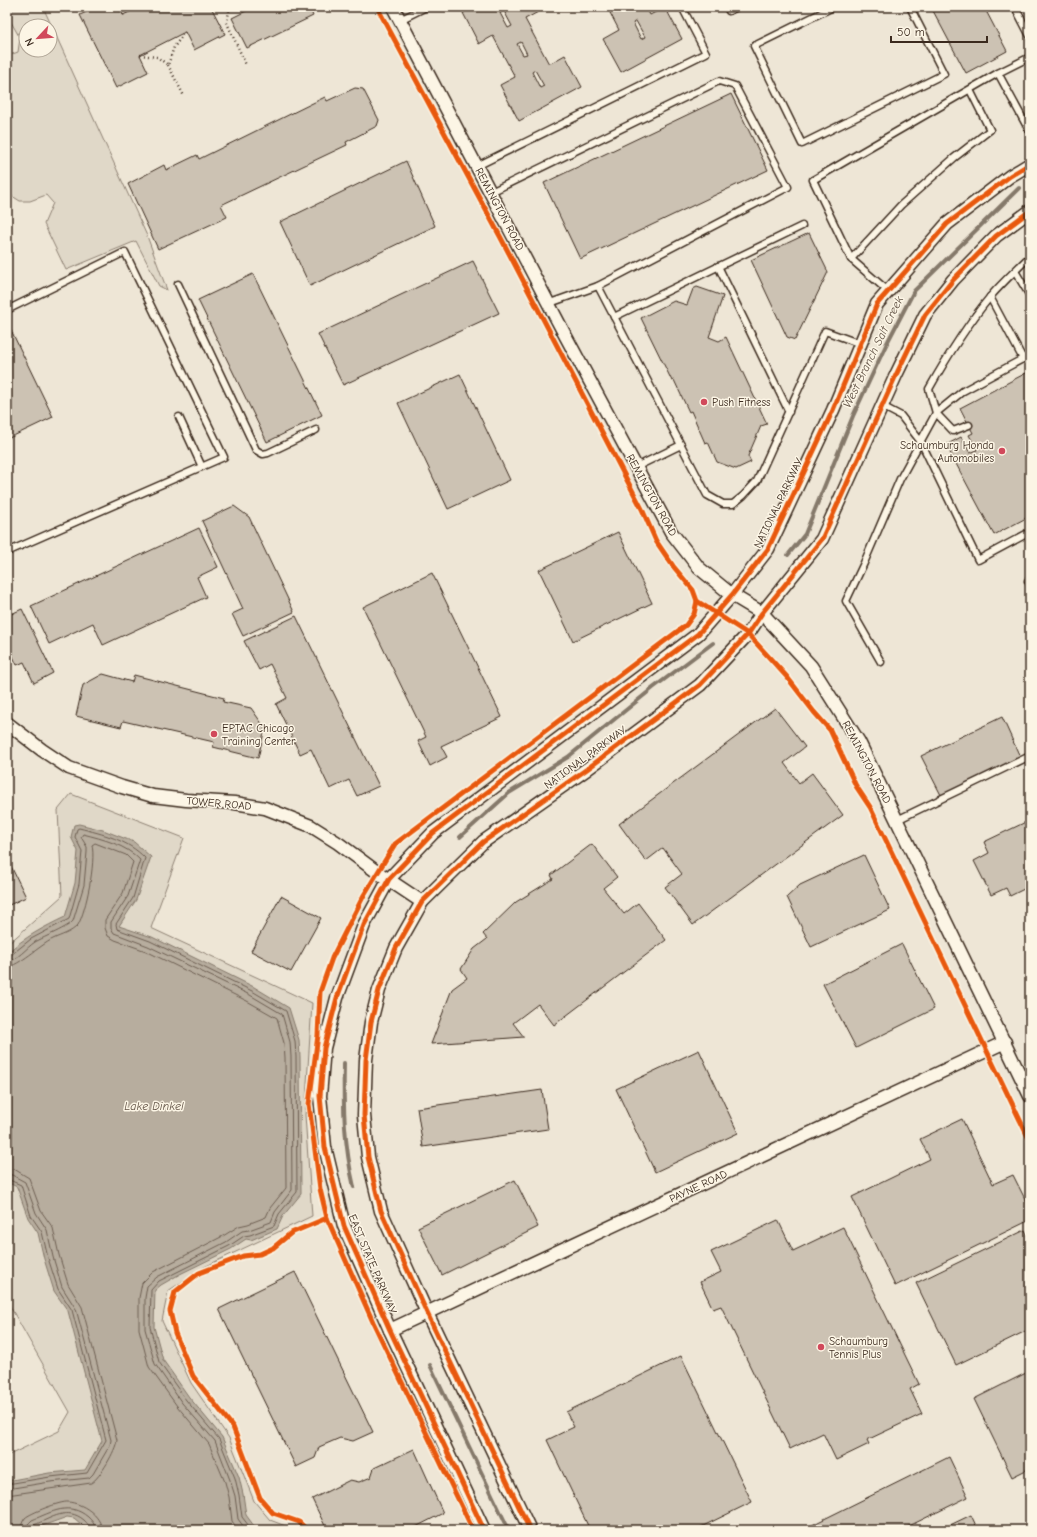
<svg xmlns="http://www.w3.org/2000/svg" width="1037" height="1537" font-family="'Comic Neue',sans-serif">
	<style>
		.built { fill: #eee6d6; fill-rule: evenodd }
		.green { fill: #e0d8c8; stroke: #8e8173; fill-rule: evenodd }
		.water { fill: #b7ad9e; stroke: #85796b }
		.lines { fill: none; stroke-linecap: round; stroke-linejoin: round }
		.shore { stroke: #6d5e51; stroke-width: 1 }
		.stream { stroke: #85796b; stroke-width: 4 }
		.building { fill: #ccc2b3; stroke: #3b2a1e; fill-rule: evenodd }
		.service-casing { stroke: #3b2a1e; stroke-width: 9 }
		.minor-casing { stroke: #3b2a1e; stroke-width: 15 }
		.path { stroke: #3b2a1e; stroke-width: 2.5; stroke-dasharray: 1 3; stroke-linecap: butt }
		.service { stroke: #fcf5e5; stroke-width: 6 }
		.minor { stroke: #fcf5e5; stroke-width: 12 }
		.cycleway-casing { stroke: #fcf5e5; stroke-width: 8 }
		.cycleway { stroke: #e8590c; stroke-width: 5 }
		.poi-dot { fill: #d1495b; stroke: #fcf5e5; stroke-width: 1.5 }
		.labels { text-anchor: middle; stroke-width: 3; stroke-linejoin: round; paint-order: stroke }
		.street-label { font-size: 11px; fill: #3b2a1e; stroke: #fcf5e5 }
		.poi-label { font-size: 11px; fill: #3b2a1e; stroke: #fcf5e5; text-anchor: start }
		.water-label { font-size: 12px; font-style: italic; fill: #605144; stroke: #fcf5e5 }
	</style>
	<rect width="100%" height="100%" fill="#fcf5e5"/>
	<filter id="ink" filterUnits="userSpaceOnUse"><feTurbulence type="fractalNoise" baseFrequency=".025" numOctaves="2"/><feDisplacementMap in="SourceGraphic" scale="8" xChannelSelector="R" yChannelSelector="G"/><feConvolveMatrix kernelMatrix="1 2 1 2 8 2 1 2 1" color-interpolation-filters="sRGB"/></filter>
	<g filter="url(#ink)">
		<!-- built -->
		<path class="built" d="M7,7H1030V1530H7ZM26,26H50V50H26Z"/>
		<!-- green -->
		<g class="green">
			<path d="M7,7H43L147,236L167,290L159,286L136,241L66,270L44,224L53,203L46,195L30,201H20L9,194L7,195V56L18,52L20,38L7,15ZM26,26H50V50H26Z"/>
			<path d="M71,794L184,838L151,928L312,1003L305,1115L312,1216L204,1267L168,1291L162,1321L191,1383L229,1438L254,1501L270,1520L296,1530H7V1456L59,1431L70,1412L7,1301V945L62,896L58,810Z"/>
		</g>
		<!-- water -->
		<path class="water" d="M79,824L103,830L134,842L151,857L136,900L119,926L152,937L254,987L289,1008L299,1040L300,1057L301,1194L283,1216L277,1229L251,1240L246,1239L231,1249L180,1274L161,1285L155,1290L154,1327L163,1360L189,1397L222,1437L239,1477L243,1494L246,1515L257,1530H88L74,1518L67,1517L31,1530H7V1481L49,1473L85,1470L102,1441L68,1311L54,1291L44,1259L38,1233L28,1218L17,1187L7,1182V953C25,937 44,927 65,917L75,883L78,851L71,837L74,825Z"/>
		<g class="lines">
			<!-- shore -->
			<g class="shore">
				<path d="M7,956L11,955L31,939L69,919L79,884L82,851L75,837L77,829L79,828C103,834 128,840 145,858L133,898L116,924L117,929L150,941L252,991L286,1011L295,1041L296,1057L297,1192L279,1214L274,1226L250,1235L244,1236L229,1246L159,1281L151,1290L150,1327L159,1362L186,1400L219,1439L235,1478L239,1495L242,1517L252,1530"/>
				<path d="M7,961C18,960 26,948 35,942C44,937 69,927 73,921L84,885L87,852V847L81,837L83,834C103,839 126,845 140,860L128,896L111,922V928L114,933L148,946L250,995L282,1014L290,1042L291,1057L292,1190L275,1212L271,1222L249,1230L242,1231L226,1242L157,1277L147,1286L145,1298V1329L155,1364L182,1403L215,1441L230,1480L235,1496L238,1519L246,1530"/>
				<path d="M7,967C19,966 40,945 53,939C61,935 71,933 78,925C86,911 96,862 92,845L95,843L126,855L133,862L123,893L105,920V928L108,936L115,940L146,951L247,1001L277,1018L284,1043L285,1058L286,1188L270,1208L266,1217L248,1224L239,1226L223,1236L153,1272L142,1283L139,1298V1329L149,1367L177,1406L209,1444L225,1482L229,1497L232,1521L238,1530"/>
				<path d="M7,1168L14,1169L29,1178L41,1211L53,1228L59,1255L68,1284L82,1307L117,1440C116,1450 100,1478 91,1483L7,1495"/>
				<path d="M7,1174L12,1175L25,1182L36,1213L47,1230L53,1257L62,1287L76,1309L111,1440L110,1445L93,1474L89,1478L50,1482L7,1489"/>
				<path d="M7,1179L21,1185L31,1216L42,1232L48,1258L58,1289L72,1310L106,1440L87,1473L50,1477L7,1484"/>
				<path d="M21,1530C21,1526 22,1522 25,1518C30,1513 61,1501 68,1502C82,1503 101,1515 102,1530"/>
				<path d="M27,1530L28,1524L32,1520C52,1512 69,1501 88,1517C92,1521 95,1524 96,1530"/>
				<path d="M32,1530L34,1525C52,1518 67,1506 84,1520C87,1523 90,1526 90,1530"/>
			</g>
			<!-- stream -->
			<g class="stream">
				<path d="M788,555L805,534L853,416L886,345L914,291L1019,188"/>
				<path d="M460,837L509,793L568,757L653,688L713,643"/>
				<path d="M344,1063C343,1106 344,1145 354,1187"/>
				<path d="M430,1365L509,1530"/>
			</g>
		</g>
		<!-- building -->
		<g class="building">
			<path d="M97,7H119L123,15L140,7H211L225,34L194,50L185,32L140,55L148,72L116,88L80,15Z"/>
			<path d="M249,7H309L313,16L247,48L232,18L250,9Z"/>
			<path d="M473,7H538L540,11L525,19L549,64L565,55L582,87L519,121L500,85L515,77L493,36L479,44L463,13ZM504,11L512,26L508,28L500,13ZM521,42L527,54L523,55L517,44ZM535,70L544,86L540,88L532,72Z"/>
			<path d="M607,7H646L650,15L665,7L682,39L621,72L603,39L619,30ZM636,21L645,37L641,39L633,23Z"/>
			<path d="M931,7H984L1007,51L966,73Z"/>
			<path d="M355,88L363,89L379,120L377,126L346,142L347,145L221,205L227,217L158,249L128,184L164,165L166,170L197,155L199,159L325,97L327,101Z"/>
			<path d="M731,94L768,170L580,259L544,183Z"/>
			<path d="M406,161L435,226L310,286L280,222Z"/>
			<path d="M809,233L828,272L795,340L787,337L751,260Z"/>
			<path d="M473,261L499,313L343,385L318,334Z"/>
			<path d="M253,274L322,415L267,442L198,300Z"/>
			<path d="M697,287L723,296L709,337L719,341L726,337L767,424L761,426L748,456L751,462L736,469L717,462L708,442L705,443L691,411L689,412L674,380L672,381L641,318L674,301L687,305L693,289Z"/>
			<path d="M10,328L53,417L7,439V329Z"/>
			<path d="M1030,371V516L994,535L946,445L961,437L970,453L977,450L969,435L973,433L960,408Z"/>
			<path d="M460,374L510,480L448,509L398,403Z"/>
			<path d="M234,506L249,517L294,612L243,636L232,614L243,609L202,521Z"/>
			<path d="M199,528L218,567L197,577L206,597L103,645L93,623L49,644L31,606Z"/>
			<path d="M618,532L652,603L573,641L539,570Z"/>
			<path d="M432,573L502,717L441,746L447,757L430,766L418,741L426,737L363,607Z"/>
			<path d="M22,609L53,673L34,683L24,662L17,665L7,644V616Z"/>
			<path d="M296,616L379,786L357,796L349,780L330,789L311,749L300,754L276,704L287,698L270,664L259,670L244,641Z"/>
			<path d="M103,674L132,682L134,675L224,698L223,702L251,708L265,728L258,758L213,747L214,742L123,721L121,727L76,716L83,685Z"/>
			<path d="M775,708L805,747L784,763L799,783L812,773L843,815L693,925L665,887L682,874L663,848L646,861L619,824Z"/>
			<path d="M1002,717L1021,759L941,795L921,756Z"/>
			<path d="M1030,820V886L1010,896L1006,888L991,895L974,861L989,853L984,842Z"/>
			<path d="M592,844L617,877L603,888L624,914L638,903L666,940L554,1025L538,1004L513,1023L524,1037L431,1044L452,989L467,978L461,969L474,949L487,939L483,934L516,902L553,879L551,875Z"/>
			<path d="M864,855L890,910L811,947L787,897L800,885Z"/>
			<path d="M7,858L26,897L7,906Z"/>
			<path d="M281,896L321,918L291,972L251,951Z"/>
			<path d="M902,944L934,1009L856,1048L823,984Z"/>
			<path d="M699,1050L738,1133L655,1172L616,1089Z"/>
			<path d="M542,1090L548,1129L423,1147L417,1108Z"/>
			<path d="M962,1119L993,1184L1013,1175L1030,1209V1220L895,1286L852,1197L930,1159L920,1139Z"/>
			<path d="M515,1180L538,1227L442,1275L418,1227Z"/>
			<path d="M778,1220L793,1251L843,1227L919,1384L910,1389L922,1414L867,1440L869,1444L836,1460L823,1433L790,1449L721,1306L713,1309L700,1282L721,1272L711,1252Z"/>
			<path d="M1025,1230L1030,1241V1329L956,1365L916,1283Z"/>
			<path d="M295,1272L373,1432L353,1441L340,1438L319,1447L315,1458L296,1467L219,1309Z"/>
			<path d="M681,1356L752,1502L695,1530H590L547,1440L574,1427L566,1412Z"/>
			<path d="M1030,1371V1468L1012,1477L974,1399Z"/>
			<path d="M414,1449L443,1513L410,1530H327L312,1499L350,1480L359,1482L371,1477L374,1468Z"/>
			<path d="M949,1457L968,1497L901,1530H802Z"/>
			<path d="M971,1515L978,1530H948L946,1527Z"/>
		</g>
		<g class="lines">
			<defs>
				<g id="service">
					<path d="M727,7L729,11L737,7"/>
					<path d="M833,7L754,46L802,144L944,74L910,7"/>
					<path d="M1019,7L1016,9L1030,36"/>
					<path d="M400,20L426,7"/>
					<path d="M1030,57L998,73L1030,132"/>
					<path d="M477,166L706,53L682,7"/>
					<path d="M491,192L719,81L735,86L788,187L598,286L550,303"/>
					<path d="M851,259L901,205L954,158L990,130L970,90"/>
					<path d="M718,266L789,412"/>
					<path d="M1015,271L1030,296"/>
					<path d="M178,284L256,450L263,454L268,453L316,430"/>
					<path d="M598,286L681,445"/>
					<path d="M888,291L851,259L813,180L998,73"/>
					<path d="M990,297L1023,359"/>
					<path d="M7,310L125,252L224,457L7,552"/>
					<path d="M614,317L802,226"/>
					<path d="M882,406L901,416L921,442L978,560L1030,532"/>
					<path d="M179,417L202,467"/>
					<path d="M969,425L953,431L936,413L929,389C947,357 966,326 990,297C1001,284 1014,272 1026,260L1030,257"/>
					<path d="M636,467L681,445L707,495L723,504H733L743,496L757,481L825,331L861,344"/>
					<path d="M1030,580L1028,581L1030,584"/>
					<path d="M881,662L846,601L864,563L900,479L936,413L963,391L1030,355"/>
					<path d="M897,820L1030,756"/>
				</g>
				<g id="minor">
					<path d="M393,7L564,333L671,532L699,568L732,595L762,613L811,666L859,742L1030,1096"/>
					<path d="M7,723L42,750L69,768L122,787L153,796L186,800L235,803L265,808L311,826L338,843L377,872L422,902"/>
					<path d="M390,1330L1005,1042"/>
					<path d="M484,1530L390,1330L344,1226L325,1147L320,1096L324,1048L337,998L364,925L389,879L433,833L698,634L732,595L768,549L833,410L877,304L947,224L1010,176L1030,164"/>
					<path d="M530,1530L427,1313L381,1211L368,1157L364,1115L366,1060L371,1022L379,990L396,948L422,902L483,842L587,769L700,685L748,634L762,613L822,539L896,375L925,315L953,280L996,236L1030,211"/>
				</g>
			</defs>
			<!-- service casing -->
			<use href="#service" class="service-casing"/>
			<!-- minor casing -->
			<use href="#minor" class="minor-casing"/>
			<!-- path -->
			<g class="path">
				<path d="M227,7L229,11L227,23L246,65"/>
				<path d="M123,15L130,7"/>
				<path d="M140,55L157,57L168,65L174,47L185,32"/>
				<path d="M168,65L184,96"/>
			</g>
			<!-- service -->
			<use href="#service" class="service"/>
			<!-- minor -->
			<use href="#minor" class="minor"/>
			<defs>
				<g id="cycleway">
					<path d="M697,601L748,634L787,677L814,712L830,730L856,786L870,807L1030,1141"/>
					<path d="M327,1218L373,1322L473,1530"/>
					<path d="M307,1530L299,1522L273,1513L260,1498L233,1427L193,1376L175,1333L170,1311L175,1292L199,1273L243,1256L260,1254L273,1248L291,1233L327,1218L320,1189L309,1104L318,1035L320,992L332,958L364,895L395,844L686,625L694,614L697,601L693,590L673,566L656,541L642,509L501,238L377,7"/>
					<path d="M484,1530L390,1330L344,1226L325,1147L320,1096L324,1048L337,998L364,925L389,879L433,833L698,634L732,595L768,549L833,410L877,304L947,224L1010,176L1030,164"/>
					<path d="M530,1530L427,1313L381,1211L368,1157L364,1115L366,1060L371,1022L379,990L396,948L422,902L483,842L587,769L700,685L748,634L762,613L822,539L896,375L925,315L953,280L996,236L1030,211"/>
				</g>
			</defs>
			<!-- cycleway casing -->
			<use href="#cycleway" class="cycleway-casing"/>
			<!-- cycleway -->
			<use href="#cycleway" class="cycleway"/>
		</g>
	</g>
	<!-- markers -->
	<g class="poi-dot">
		<circle cx="704" cy="402" r="4"/>
		<circle cx="1002" cy="451" r="4"/>
		<circle cx="214" cy="734" r="4"/>
		<circle cx="821" cy="1347" r="4"/>
	</g>
	<g class="labels">
		<!-- street labels -->
		<g class="street-label">
			<text transform="translate(500 209) rotate(62)" y="4">REMINGTON ROAD</text>
			<text transform="translate(652 495) rotate(61)" y="4">REMINGTON ROAD</text>
			<text transform="translate(778 503) rotate(-64)" y="4">NATIONAL PARKWAY</text>
			<text transform="translate(585 757) rotate(-36)" y="4">NATIONAL PARKWAY</text>
			<text transform="translate(867 762) rotate(62)" y="4">REMINGTON ROAD</text>
			<text transform="translate(219 803) rotate(5)" y="4">TOWER ROAD</text>
			<text transform="translate(698 1186) rotate(-25)" y="4">PAYNE ROAD</text>
			<text transform="translate(373 1264) rotate(67)" y="4">EAST STATE PARKWAY</text>
		</g>
		<!-- poi labels -->
		<g class="poi-label">
			<text x="712" y="406">Push Fitness</text>
			<text x="994" y="449" text-anchor="end">Schaumburg Honda<tspan x="994" dy="13">Automobiles</tspan></text>
			<text x="222" y="732">EPTAC Chicago<tspan x="222" dy="13">Training Center</tspan></text>
			<text x="829" y="1345">Schaumburg<tspan x="829" dy="13">Tennis Plus</tspan></text>
		</g>
		<!-- water labels -->
		<g class="water-label">
			<text transform="translate(873 352) rotate(-64)" y="4">West Branch Salt Creek</text>
			<text x="154" y="1110">Lake Dinkel</text>
		</g>
	</g>
	<!-- margin -->
	<rect width="1037" height="1537" fill="none" stroke="#fcf5e5" stroke-width="24"/>
	<rect x="12" y="12" width="1013" height="1513" fill="none" stroke="#3b2a1e" stroke-width="1.5" filter="url(#ink)"/>
	<!-- north arrow -->
	<g transform="translate(38 38) rotate(244)"><circle r="19" fill="#fcf5e5" stroke="#afa495"/>
	<path d="M0-3L7 15L0 10L-7 15Z" fill="#d1495b"/>
	<text y="-6" font-size="11" font-weight="bold" text-anchor="middle" fill="#3b2a1e">N</text>
	</g>
	<!-- scale -->
	<path d="M891 36v6h96v-6" fill="none" stroke="#3b2a1e" stroke-width="2"/>
	<text x="897" y="36" font-size="12" fill="#3b2a1e" stroke="#fcf5e5" stroke-width="3" paint-order="stroke">50 m</text>
</svg>
